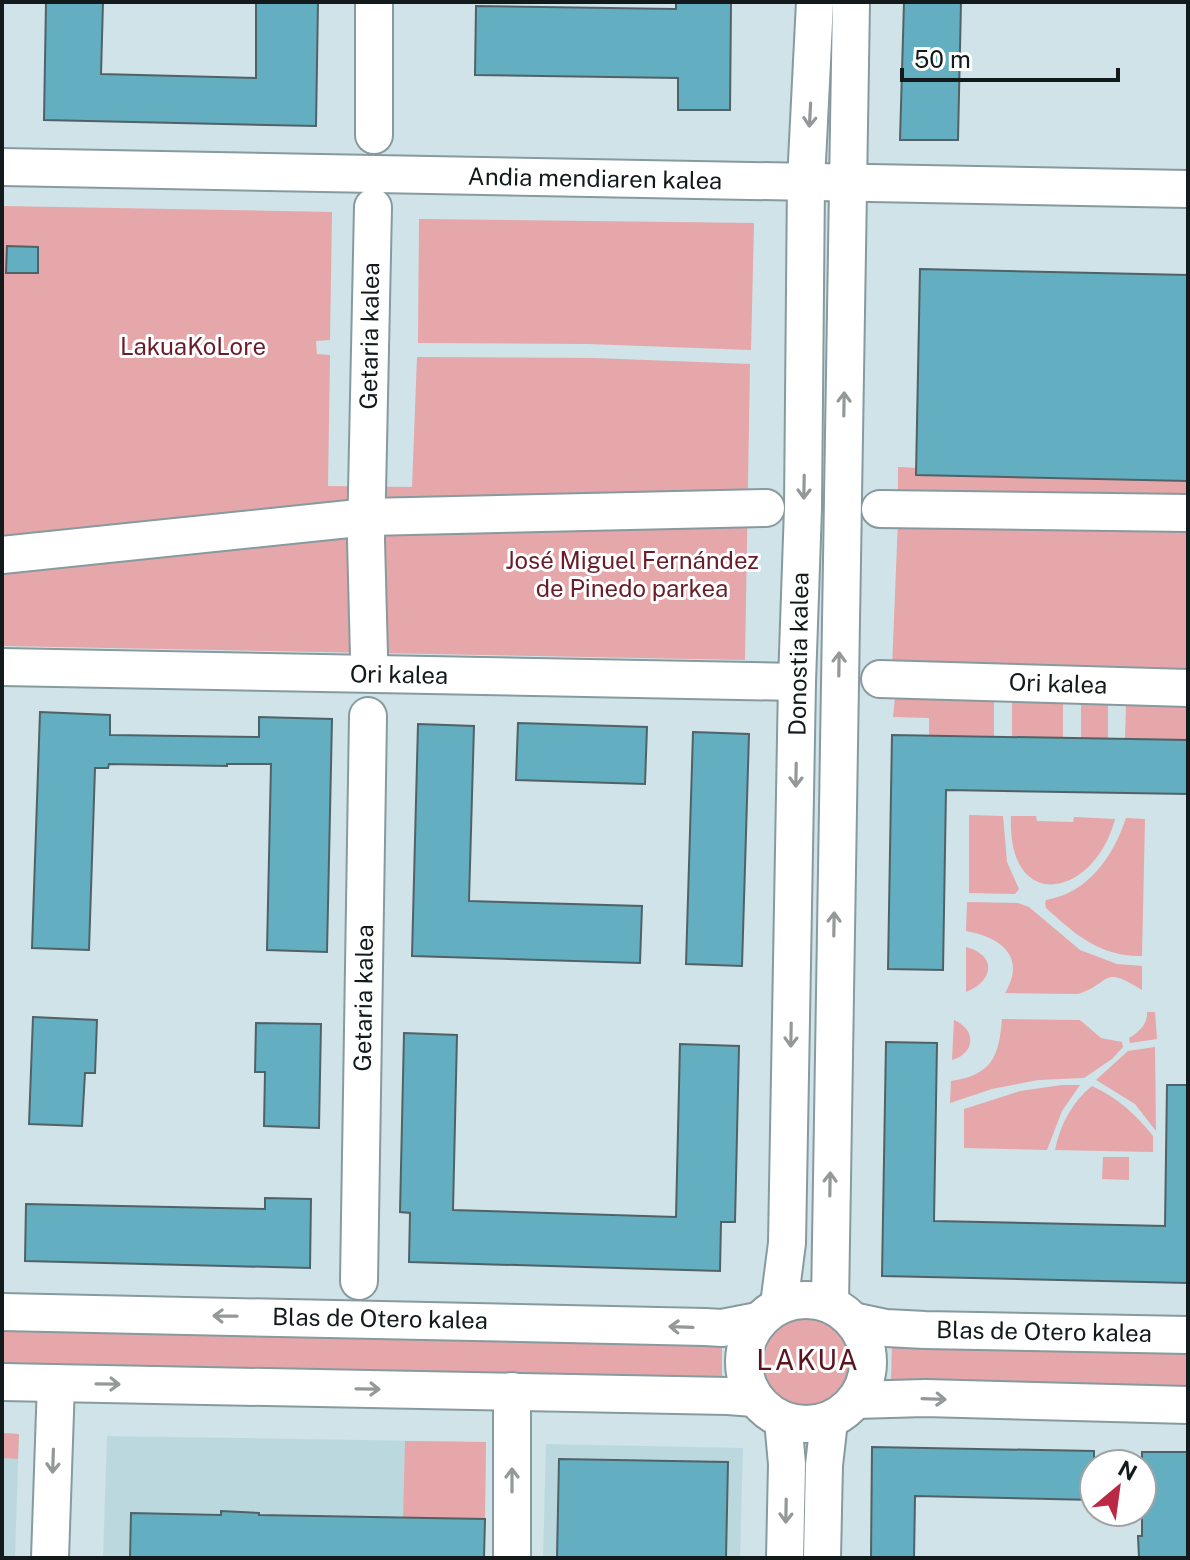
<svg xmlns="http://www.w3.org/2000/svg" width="1190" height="1560" font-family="'Public Sans',sans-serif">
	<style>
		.built { fill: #bcd8df }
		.green { fill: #e5a7a9 }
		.building { fill: #63aec0; stroke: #516267; stroke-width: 2 }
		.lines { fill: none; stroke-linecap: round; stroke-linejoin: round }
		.minor-casing { stroke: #879a9f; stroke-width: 40 }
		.minor { stroke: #fff; stroke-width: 36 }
		.oneway { stroke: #949898 }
		.labels { text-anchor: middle; stroke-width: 6; stroke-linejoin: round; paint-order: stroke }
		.street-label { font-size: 24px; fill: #121a1b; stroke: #fff }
		.park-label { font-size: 24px; fill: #6a1d28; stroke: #fff }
		.quarter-label { font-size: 28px; letter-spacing: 2px; fill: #5a151f; stroke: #fff }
	</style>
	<rect width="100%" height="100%" fill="#cfe3e8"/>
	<!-- built -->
	<g class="built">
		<path d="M2,1433L19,1434L15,1558H2Z"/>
		<path d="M107,1436L486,1442L484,1558H103Z"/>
		<path d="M546,1444L743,1448L740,1558H543Z"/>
	</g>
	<!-- green -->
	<g class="green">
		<path d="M2,206L332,212L330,340L316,341L317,354L330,355L328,486L412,487L417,357L594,358L750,364L745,660L2,646Z"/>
		<path d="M419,219L754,223L751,350L588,344L418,343Z"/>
		<path d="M898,467L917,468V475L1188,481V507L898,502Z"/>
		<path d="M898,520L1188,529V673L892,668Z"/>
		<path d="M895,698L994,700V736L929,735V718L893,717Z"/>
		<path d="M1012,701L1063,702V738L1012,737Z"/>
		<path d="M1081,701L1108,702V739L1081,738Z"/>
		<path d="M1126,703L1188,704V740L1125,739Z"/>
		<path d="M969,815L1003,816L1007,862L1019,889L1015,894L969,893Z"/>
		<path d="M1011,816H1036L1037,821L1073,822L1074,817L1115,819C1095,897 1007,916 1011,816Z"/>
		<path d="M1126,818L1145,819L1142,956C1100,957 1075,934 1046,908L1045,903L1046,900C1088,893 1113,857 1126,818Z"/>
		<path d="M967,902L1018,903L1029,907L1080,950L1117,964L1142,966V990C1101,964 1112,983 1078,994L1005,993C1027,956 1000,937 966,931Z"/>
		<path d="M966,947C997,955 994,981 966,992Z"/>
		<path d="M1147,1012H1155L1157,1039L1130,1043L1129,1038C1139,1032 1148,1024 1147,1012Z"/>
		<path d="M1002,1019L1080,1020L1101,1038L1122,1042L1123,1047L1112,1059L1084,1078L1038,1080L992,1089L950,1103L951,1081C991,1075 999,1058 1002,1019Z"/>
		<path d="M954,1020C976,1029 976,1053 952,1060Z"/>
		<path d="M1155,1047L1156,1131L1135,1104L1096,1080L1128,1051Z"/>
		<path d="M1062,1085H1080L1062,1111L1047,1150L964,1148V1109L1020,1091Z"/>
		<path d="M1092,1086C1118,1098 1135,1114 1153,1136V1152L1055,1150C1060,1125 1072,1102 1092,1086Z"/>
		<path d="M1103,1157H1129V1180L1102,1179Z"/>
		<circle cx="808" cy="1362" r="44"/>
		<path d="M2,1324L722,1338V1382L2,1367Z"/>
		<path d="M892,1342L1188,1349V1388L891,1382Z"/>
		<path d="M2,1433L19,1434L18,1459L2,1458Z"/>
		<path d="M405,1441L486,1442L485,1519L403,1518Z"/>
	</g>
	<!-- building -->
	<g class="building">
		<path d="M46,2H103L101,74L256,78V2H318L316,126L44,120Z"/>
		<path d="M676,2H731L730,110H678V78L475,75L476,6L676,9Z"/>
		<path d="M904,2H961L958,140H900Z"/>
		<path d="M7,246L38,247V273H6Z"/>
		<path d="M920,269L1188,275V481L916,475Z"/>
		<path d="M40,712L110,715V735L259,737V717L332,719L327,952L267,950L271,764H227V766L109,764L108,768H95L89,950L32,948Z"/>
		<path d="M518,723L647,727L645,784L516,780Z"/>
		<path d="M418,724L474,726L469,901L642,906L640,963L412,956Z"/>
		<path d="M693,732L749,734L742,966L686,964Z"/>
		<path d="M892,735L1188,740V794L946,790L943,970L888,969Z"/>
		<path d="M33,1017L97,1020L95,1073H85L82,1126L29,1124Z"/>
		<path d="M256,1023L321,1024L319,1128L264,1126L265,1072H255Z"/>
		<path d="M404,1033L457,1035L453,1210L676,1217L680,1044L739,1046L735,1222H721L720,1271L409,1262L410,1213L400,1212Z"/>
		<path d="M886,1042L937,1043L934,1221L1165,1226L1167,1085H1188V1283L882,1276Z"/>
		<path d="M265,1198L311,1199L310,1268L25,1261L26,1204L265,1209Z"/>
		<path d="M872,1447L1094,1451V1500L915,1496L914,1558H871Z"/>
		<path d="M1142,1452H1188V1558H1139L1138,1536H1142Z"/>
		<path d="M559,1459L728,1462L726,1558H557Z"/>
		<path d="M221,1511L259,1513V1515L485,1519L484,1558H130L131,1513L221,1515Z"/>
	</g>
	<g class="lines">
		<defs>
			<g id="minor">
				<path d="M374,135V2"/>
				<path d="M2,167L1188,189"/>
				<path d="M880,509L1188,513"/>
				<path d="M2,555L368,517L766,508"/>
				<path d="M369,656L366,540L373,207"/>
				<path d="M2,667L797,682"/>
				<path d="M880,679L1188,688"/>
				<path d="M359,1281L368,716"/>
				<circle cx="806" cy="1362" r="62"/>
				<path d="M830,1304L851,2"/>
				<path d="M779,1305L787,1243L797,682L803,508L806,181L815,2"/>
				<path d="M2,1312L705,1327L722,1328L758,1321"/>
				<path d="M853,1321L886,1328L925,1330L1188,1335"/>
				<path d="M2,1382L728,1396L754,1398"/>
				<path d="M856,1400L925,1398L1188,1405"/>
				<path d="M783,1420L787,1464L785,1558"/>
				<path d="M50,1558L56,1383"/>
				<path d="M512,1558V1391"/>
				<path d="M822,1558L824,1465L829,1421"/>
			</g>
		</defs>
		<!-- minor casing -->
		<use href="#minor" class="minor-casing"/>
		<!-- minor -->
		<use href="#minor" class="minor"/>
	</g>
	<!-- one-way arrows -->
	<defs><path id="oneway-shaft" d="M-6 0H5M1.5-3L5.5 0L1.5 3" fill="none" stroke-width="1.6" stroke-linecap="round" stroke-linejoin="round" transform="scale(2)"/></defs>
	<g class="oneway">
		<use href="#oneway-shaft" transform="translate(810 115) rotate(93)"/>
		<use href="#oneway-shaft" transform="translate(844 404) rotate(-89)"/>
		<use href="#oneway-shaft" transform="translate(804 487) rotate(91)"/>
		<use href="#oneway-shaft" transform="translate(839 664) rotate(-89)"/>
		<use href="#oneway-shaft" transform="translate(796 775) rotate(91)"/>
		<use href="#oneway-shaft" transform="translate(834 924) rotate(-89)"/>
		<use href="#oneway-shaft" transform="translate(791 1035) rotate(91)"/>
		<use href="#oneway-shaft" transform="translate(830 1184) rotate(-89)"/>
		<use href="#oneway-shaft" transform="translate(225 1316) rotate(-179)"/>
		<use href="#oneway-shaft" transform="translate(681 1327) rotate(-178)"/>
		<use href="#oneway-shaft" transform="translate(108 1384) rotate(1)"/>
		<use href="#oneway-shaft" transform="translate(368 1389) rotate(1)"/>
		<use href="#oneway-shaft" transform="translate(934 1399) rotate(2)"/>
		<use href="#oneway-shaft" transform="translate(53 1461) rotate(92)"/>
		<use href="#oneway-shaft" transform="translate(512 1480) rotate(-90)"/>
		<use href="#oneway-shaft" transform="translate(786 1511) rotate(91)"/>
	</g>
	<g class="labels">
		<!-- street labels -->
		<g class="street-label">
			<text transform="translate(595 179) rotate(1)" y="8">Andia mendiaren kalea</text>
			<text transform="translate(370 336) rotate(-89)" y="8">Getaria kalea</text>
			<text transform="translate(799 654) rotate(-89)" y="8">Donostia kalea</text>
			<text transform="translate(399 675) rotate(1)" y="8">Ori kalea</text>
			<text transform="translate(1058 684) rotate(2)" y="8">Ori kalea</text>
			<text transform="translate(364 998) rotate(-89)" y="8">Getaria kalea</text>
			<text transform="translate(380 1319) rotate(1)" y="8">Blas de Otero kalea</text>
			<text transform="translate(1044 1332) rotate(1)" y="8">Blas de Otero kalea</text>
		</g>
		<!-- park labels -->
		<g class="park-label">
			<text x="193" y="355">LakuaKoLore</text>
			<text x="632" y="569">José Miguel Fernández<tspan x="632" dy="28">de Pinedo parkea</tspan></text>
		</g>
		<!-- quarter labels -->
		<g class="quarter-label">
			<text x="808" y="1370">LAKUA</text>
		</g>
	</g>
	<!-- border -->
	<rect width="1190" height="1560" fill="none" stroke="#121a1b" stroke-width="8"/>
	<!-- north arrow -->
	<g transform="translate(1118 1488) rotate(29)"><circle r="38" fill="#ffffff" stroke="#a0a3a4" stroke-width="2"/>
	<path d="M0-6L14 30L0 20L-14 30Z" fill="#bb2a44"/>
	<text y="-12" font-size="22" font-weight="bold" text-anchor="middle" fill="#121a1b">N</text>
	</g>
	<!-- scale -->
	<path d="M902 68v12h216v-12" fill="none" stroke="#121a1b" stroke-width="4"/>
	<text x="914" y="68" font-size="24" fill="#121a1b" stroke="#ffffff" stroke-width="6" paint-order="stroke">50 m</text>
</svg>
